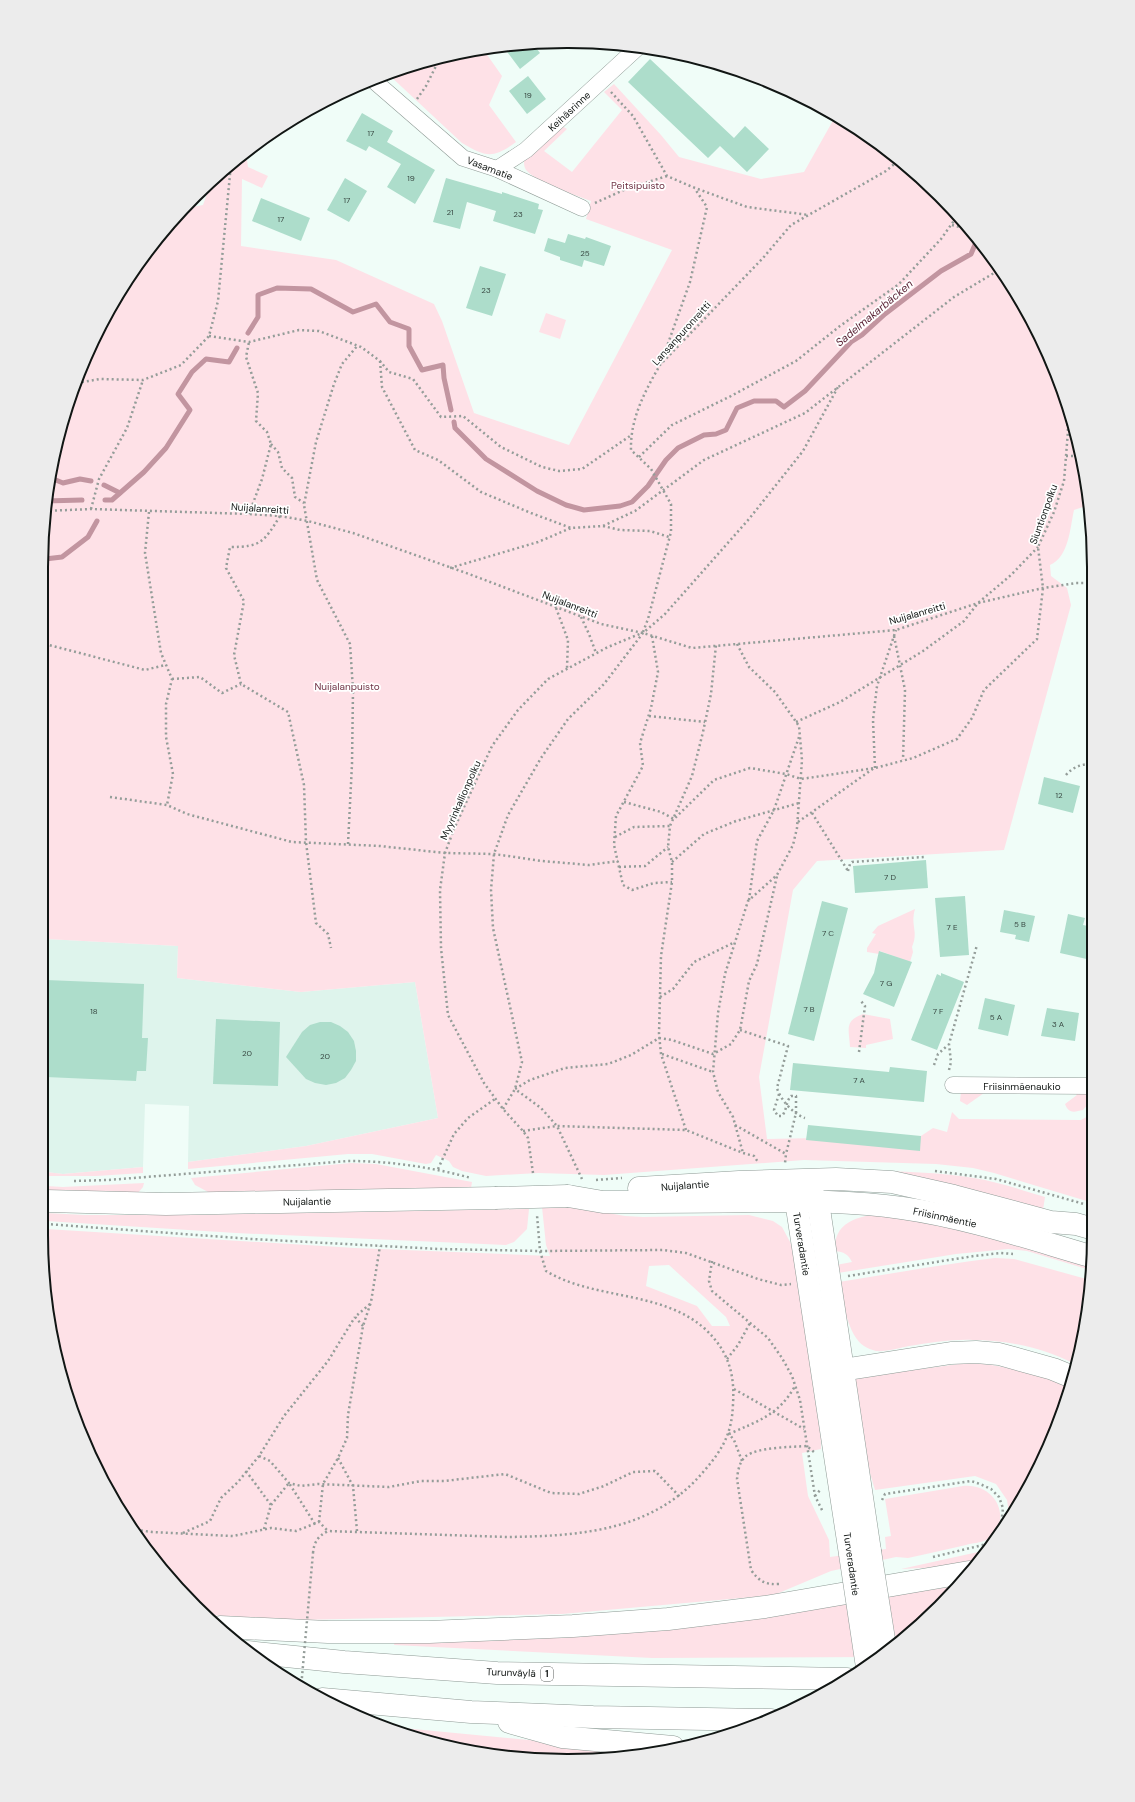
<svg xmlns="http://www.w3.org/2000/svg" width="1135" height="1802" font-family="'DM Sans',sans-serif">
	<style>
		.built { fill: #def4ec }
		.green { fill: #fee1e7; fill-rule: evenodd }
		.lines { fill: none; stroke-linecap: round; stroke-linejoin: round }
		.stream { stroke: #c295a0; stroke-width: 5 }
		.building { fill: #adddcb }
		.minor-casing { stroke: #8e9a95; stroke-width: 17 }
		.secondary-casing { stroke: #8e9a95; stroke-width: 23 }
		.motorway-casing { stroke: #8e9a95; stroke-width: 23 }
		.path { stroke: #949d99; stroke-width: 2.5; stroke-dasharray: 2 3; stroke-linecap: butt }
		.minor { stroke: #fff; stroke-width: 16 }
		.secondary { stroke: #fff; stroke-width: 22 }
		.motorway { stroke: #fff; stroke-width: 22 }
		.secondary-bridge-casing { stroke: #8e9a95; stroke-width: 23; stroke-linecap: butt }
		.path-bridge { stroke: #949d99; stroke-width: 2.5; stroke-dasharray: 2 3; stroke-linecap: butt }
		.secondary-bridge { stroke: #fff; stroke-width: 22 }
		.labels { text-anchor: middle; stroke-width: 3.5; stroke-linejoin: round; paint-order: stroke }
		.number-label { font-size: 8px; fill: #384842 }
		.shield { fill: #fff; stroke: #585c5a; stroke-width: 1 }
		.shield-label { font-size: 9px; font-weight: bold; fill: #111614 }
		.street-label { font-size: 10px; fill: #111614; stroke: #fff }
		.park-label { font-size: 10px; fill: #713547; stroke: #fff }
		.water-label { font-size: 11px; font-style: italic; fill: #551c2f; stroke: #fff }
		.rim { fill: none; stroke: #111614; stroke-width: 2 }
	</style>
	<rect width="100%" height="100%" fill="#f0fdf8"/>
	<!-- built -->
	<path class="built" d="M46,939L178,946L177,978L301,992L415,982L438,1118L306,1146L188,1162L189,1106L145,1104L143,1167L63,1174L46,1172Z"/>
	<!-- green -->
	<g class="green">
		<path d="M483,49L502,76L489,105L516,142C493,159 486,157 462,143L388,74L398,69Z"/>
		<path d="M614,84L661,135L679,157L761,179L804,172L835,117L888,150L963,221L1024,304L1066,398L1086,499L1083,507L1074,510C1070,528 1069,557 1050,565L1051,576L1067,588L1071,605L1004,850L817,861L793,890L759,1077L767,1139L921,1136L933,1128L947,1132L952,1112L959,1119L1081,1120L1090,1115V1202L994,1173L973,1168L936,1164L804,1160L604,1175L538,1173L486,1176L462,1171L453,1167L449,1161L436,1155L431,1163L426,1164L372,1154H348L188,1169V1162L306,1146L438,1118L415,982L301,992L177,978L178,946L46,939L45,499L81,366L150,247L187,208L203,205L212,180L221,172L246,153L248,167L268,176L262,188L242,179L241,246L336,260L434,304L442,321L474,413L569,445L672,250L586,219L591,201C573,194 540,184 527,171C524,168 524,164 524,159L562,126L567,129L544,151L572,172L622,110L604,92Z"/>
		<path d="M546,313L566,320L560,339L539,332Z"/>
		<path d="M915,909C910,926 919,931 912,947L913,952L910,962L880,951L879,954L867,952V948L876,934L872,933L878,926Z"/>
		<path d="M863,1014L890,1019L893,1039L866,1045V1048L850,1047C849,1029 844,1021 863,1014Z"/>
		<path d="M1090,1089L1089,1103L1083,1110C1074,1112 1069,1114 1065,1104L1077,1095L1074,1092Z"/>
		<path d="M961,1091L984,1093L967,1105L960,1101Z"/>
		<path d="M351,1163L376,1164L472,1182L471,1188L210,1193L195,1185L191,1178Z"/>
		<path d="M143,1167V1173L96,1176H46V1172L63,1174Z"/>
		<path d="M865,1170C901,1172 938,1172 974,1178C998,1182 1022,1190 1045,1197L1043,1210Z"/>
		<path d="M144,1183L143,1187L136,1195L46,1191V1186L63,1187Z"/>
		<path d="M542,1207L580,1208L625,1216L643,1217L749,1215L773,1221L782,1227L796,1253L820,1390L821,1449L802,1453L808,1496L829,1540L830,1557L886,1549L885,1537L891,1536L885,1499L963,1486C998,1483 1014,1523 986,1540C981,1543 972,1543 966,1545C947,1549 928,1554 908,1558L896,1557L831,1571L774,1595L562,1614L299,1620L207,1615L172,1582L130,1527L69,1404L46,1303V1229L355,1248L550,1256L546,1245ZM669,1265L726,1317L730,1326H712L697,1306L646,1286L649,1266Z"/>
		<path d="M529,1209L527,1229L514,1242L506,1245L236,1233L46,1221V1213L85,1215H188Z"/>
		<path d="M887,1212L1090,1263V1270L1027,1251L1008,1249L956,1254L838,1273L836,1265L852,1262C848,1254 844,1252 835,1251C833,1219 863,1216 887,1212Z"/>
		<path d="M995,1258L1014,1259L1090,1280V1303L1073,1363C1042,1348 1008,1340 973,1340C952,1339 930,1343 909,1346C899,1348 886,1352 876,1351C872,1350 867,1348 864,1346C848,1336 842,1299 839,1282C891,1274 943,1264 995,1258Z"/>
		<path d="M967,1363C1002,1364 1034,1374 1068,1384L1054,1436L1009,1513L1007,1500L996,1484L975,1476L875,1490L865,1456L853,1386L856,1379L860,1377Z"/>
		<path d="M990,1548L979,1562L943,1567L901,1569L978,1552Z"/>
		<path d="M956,1586L915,1630L879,1657L652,1658L394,1645L395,1640L711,1622Z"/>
		<path d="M382,1726L642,1751L567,1761L465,1751L398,1733Z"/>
	</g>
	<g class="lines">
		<!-- stream -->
		<g class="stream">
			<path d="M248,333L258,317V295L277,288L311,289L353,312L376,304L390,322L409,329V346L422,370L443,365L444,378L451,410"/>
			<path d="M454,422L455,428L486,459L537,491L566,505L584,510L620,506L632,502L648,486L666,460L678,448L704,435L716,434L726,430L737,408L754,401H776L784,407L805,391L851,342L862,335L885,314L941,271L971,254L977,240"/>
			<path d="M51,478L63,483L80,479L91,481"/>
			<path d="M104,485L120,493"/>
			<path d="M105,500H112L144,472L166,448L190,410L178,394L192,372L206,359L229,362L237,348"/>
			<path d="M45,501L82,500"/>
			<path d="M45,559L62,557L88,537L97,521"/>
		</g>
	</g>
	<!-- building -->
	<g class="building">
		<path d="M533,44L540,53L520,69L502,45Z"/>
		<path d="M650,59L734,138L745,126L769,149L747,172L720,146L708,158L628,82Z"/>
		<path d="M528,76L546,99L527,114L509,91Z"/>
		<path d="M362,113L393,131L387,142L435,170L415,204L387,187L401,164L369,146L366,151L346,141Z"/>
		<path d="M345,178L367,191L349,222L327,210Z"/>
		<path d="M446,178L502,194V192L539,204L538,209L543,210L535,234L493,221L496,211L467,202L460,229L433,222Z"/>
		<path d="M261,198L310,218L301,241L252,221Z"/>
		<path d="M568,234L585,239L586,237L611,246L604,266L584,260L582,267L560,260V257L544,251L548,238L565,243Z"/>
		<path d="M480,266L506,274L492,316L466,308Z"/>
		<path d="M1044,777L1080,786L1073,813L1038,804Z"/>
		<path d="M926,860L928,888L855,893L853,866Z"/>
		<path d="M965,896L969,955L940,957L935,898Z"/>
		<path d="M822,901L848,908L814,1041L788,1034Z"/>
		<path d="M1004,910L1035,916L1029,942L1015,939L1016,935L1000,932Z"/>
		<path d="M1068,914L1085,918L1083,925L1088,926L1087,931H1091V960L1060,953Z"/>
		<path d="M879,951L912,962L894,1007L863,994L874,973Z"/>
		<path d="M941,973L964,982L937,1050L911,1040L937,974L941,976Z"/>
		<path d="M46,980L144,984L142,1038H148L146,1071H137L136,1081L46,1077Z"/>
		<path d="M985,998L1015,1005L1008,1036L978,1029Z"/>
		<path d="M1047,1008L1079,1013L1075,1041L1041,1036Z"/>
		<path d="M216,1019L280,1022L278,1086L213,1084Z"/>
		<path d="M320,1022H331L340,1026L348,1032L354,1041L356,1051V1061L351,1070L345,1078L336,1083L326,1085L315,1083L306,1079L286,1057L302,1032L310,1025Z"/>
		<path d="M793,1063L889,1072L890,1067L927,1071L924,1102L790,1090Z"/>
		<path d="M808,1125L921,1136L920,1151L806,1140Z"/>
	</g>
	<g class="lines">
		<defs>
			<g id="minor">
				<path d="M373,80L463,158L497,169L582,208"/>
				<path d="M497,169L526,150L637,48"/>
				<path d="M953,1085L1090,1086"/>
			</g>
			<g id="secondary">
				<path d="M639,1188L739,1182L836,1179L892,1182L954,1196L1051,1222L1076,1224L1090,1228"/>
				<path d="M800,1188L796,1201L850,1554"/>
				<path d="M810,1190L818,1202L870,1551"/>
				<path d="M568,1196L603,1202C653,1202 704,1202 754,1201C804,1201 853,1201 902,1208C966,1217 1028,1238 1090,1256"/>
				<path d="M46,1201L166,1204L495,1198"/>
			</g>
			<g id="motorway">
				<path d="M825,1385L842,1370L951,1353L976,1352L999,1354L1053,1369L1070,1376"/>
				<path d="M220,1627L328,1632H429L573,1626L668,1619L765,1607L969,1572"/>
				<path d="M247,1652L344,1662L497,1673L847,1679"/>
				<path d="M322,1699L471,1712L593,1717L771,1720"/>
				<path d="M509,1722L562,1737L673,1747"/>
			</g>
		</defs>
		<!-- minor casing -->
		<use href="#minor" class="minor-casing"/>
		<!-- secondary casing -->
		<use href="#secondary" class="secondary-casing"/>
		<!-- motorway casing -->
		<use href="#motorway" class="motorway-casing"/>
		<!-- path -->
		<g class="path">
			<path d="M611,92L633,116L667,176L695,188L747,207L809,215"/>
			<path d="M417,99L426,86L439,60"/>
			<path d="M595,203L626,189L667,176"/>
			<path d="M952,225L971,230"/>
			<path d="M209,336L249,342L299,330L319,331L361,347L380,361L389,372L413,379L441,417L463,416L501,447L542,467L559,471L582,469L630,436"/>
			<path d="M380,361L382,387L415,450L438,460L481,492L531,513L571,528L603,526L635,511L704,460L805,413L954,297L999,270"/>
			<path d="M661,363L690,282L707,207L695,189"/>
			<path d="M77,383L100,379L143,380L181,365L209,336L218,301L231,164"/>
			<path d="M271,444L278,452L282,468L292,478L295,497L304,503"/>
			<path d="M1066,456H1077"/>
			<path d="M639,457L672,425L731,396L796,361L840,326L899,284L941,239L958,215"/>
			<path d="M91,509L99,479L127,428L143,380"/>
			<path d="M45,511L91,509L249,514L280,516L308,521L353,533L469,574L601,624L643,633L692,648L896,630L978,603L1043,588L1076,583H1093"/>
			<path d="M149,512L145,553L161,653L172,679L166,704V737L173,774L167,805"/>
			<path d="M249,514L262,479L271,444L267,432L256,421L258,393L246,357L249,342"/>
			<path d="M280,516C264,542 261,547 230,547L226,568L244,601L234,655L241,684L288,712L304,785L306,842L316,923L328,934L331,948"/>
			<path d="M603,526L620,530L650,531L669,537"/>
			<path d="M450,568L538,542L571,528"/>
			<path d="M556,608L568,640L567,668"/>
			<path d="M581,617L589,634L596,653"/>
			<path d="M643,632L648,619L671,532V504L651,469L631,450C630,419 645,391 660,365L763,258L791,225L886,171L899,160"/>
			<path d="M652,636L658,672L651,708L640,743L643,766L616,816L614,845L623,885L632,890L654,883L672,882"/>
			<path d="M894,636L905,690L903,760"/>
			<path d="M45,644L145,670L165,665"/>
			<path d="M737,644L749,667L775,692L799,726L802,760L797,828L793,845L777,875L748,901L725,974L718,1013L713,1072L718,1092L733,1117L743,1153"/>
			<path d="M172,679L200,677L222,693L241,684"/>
			<path d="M649,716L705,722"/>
			<path d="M796,722L840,702L923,651L964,621L978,603L1011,575L1038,547"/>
			<path d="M875,768L873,720L877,686L896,630"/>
			<path d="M1066,775C1073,767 1081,764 1092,764"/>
			<path d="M110,797L167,805L187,814L292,842L380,846L445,853L494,854L542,861L589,865L618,861"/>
			<path d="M624,802L661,812L674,819L714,780L750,768L786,774L801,779L875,768L913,758L957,739L972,718L984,690L1037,639L1043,588L1038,547L1054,512L1064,481L1068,431L1065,397"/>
			<path d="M812,813L848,871"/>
			<path d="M798,822L874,768"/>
			<path d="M615,837L634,827L670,826"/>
			<path d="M348,844L352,764L353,690L350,644L317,580L304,505L316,442L334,384L342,364L358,345"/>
			<path d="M672,862L704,834L736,821L799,803"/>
			<path d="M619,867L645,866L668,847"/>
			<path d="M848,871L850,864L852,862L924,857"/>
			<path d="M749,900L757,841L774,810L799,737"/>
			<path d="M660,997L673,989L694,962L735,942"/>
			<path d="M740,1030L788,1046L777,1088C780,1099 793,1114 805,1118"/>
			<path d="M859,1052L865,1006L861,1001"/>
			<path d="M662,1054L713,1072"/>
			<path d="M934,1065L938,1054L948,1045"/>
			<path d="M949,1070L951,1062L949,1044L977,945"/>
			<path d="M779,1094L774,1110L778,1116H782C787,1110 786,1101 791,1096H796V1113L786,1154"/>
			<path d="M503,1109L515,1089L522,1062L493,928L491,890L494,854L508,815L541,758L568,719L604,684L643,633L665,614L749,519L803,451L838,387"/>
			<path d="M735,1125L786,1154L785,1163"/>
			<path d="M686,1130L661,1054L659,1034L661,956L672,882V862L668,847L670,826L692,776L703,732L711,694L716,645"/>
			<path d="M523,1131L557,1126L686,1130L743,1153L754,1156L758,1162"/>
			<path d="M438,1169L454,1134L468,1118L495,1099"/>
			<path d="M935,1171L996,1179L1084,1204"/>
			<path d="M533,1173L528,1138L523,1131L503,1109L484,1083L448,1015L441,948L440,890L445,853L454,829L492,746L518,710L548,679L608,647L642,633"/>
			<path d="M582,1179L557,1126L541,1108L515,1089L530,1080L565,1068L608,1064L631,1055L659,1038L672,1040L713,1054L731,1044L740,1030L749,981L757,964L777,876"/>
			<path d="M596,1180L622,1178"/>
			<path d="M74,1181L108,1180L348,1161C389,1161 431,1167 471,1178"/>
			<path d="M46,1224L252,1239L439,1249L540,1251L663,1250L686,1253L758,1279L781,1285L791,1284"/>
			<path d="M712,1261L709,1281L712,1291L768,1338L782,1358L792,1376L800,1400L815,1496L823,1512"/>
			<path d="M848,1276L974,1256L1001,1253L1013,1254"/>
			<path d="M363,1326L355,1317L371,1303"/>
			<path d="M727,1359L738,1345L750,1323"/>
			<path d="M734,1389L804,1429"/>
			<path d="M259,1456L270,1461L289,1483L301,1486L318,1484L389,1487L421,1481H444L505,1474L551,1493L579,1494L604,1486L633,1472L655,1471L680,1497"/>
			<path d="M338,1458L353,1486L357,1531"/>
			<path d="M742,1461L734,1440L729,1434C758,1421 779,1415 795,1386"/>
			<path d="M246,1471L271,1505"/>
			<path d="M815,1496L821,1489"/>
			<path d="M882,1500L885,1494L971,1481L980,1484L991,1489L999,1497L1003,1508L1001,1527"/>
			<path d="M319,1522L323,1484L338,1458L347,1438L348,1415L363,1326L371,1302L380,1246"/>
			<path d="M131,1529L152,1532L233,1536L271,1528L296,1531L319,1522L328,1531"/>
			<path d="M264,1529L271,1505L289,1483L315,1524"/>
			<path d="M183,1533L210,1521L221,1498L238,1482L259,1456L284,1416L328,1361L355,1317"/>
			<path d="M313,1553C314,1542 318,1536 328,1531L508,1537C581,1536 654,1531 704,1471C723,1449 732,1433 733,1404C735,1373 728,1350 704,1328C660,1290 594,1300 546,1271L540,1251L537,1215"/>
			<path d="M933,1557L987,1544L995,1538"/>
			<path d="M779,1584C765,1585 759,1581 751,1570L737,1479C738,1471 739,1462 746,1456C758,1447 792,1447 807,1446L815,1453"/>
		</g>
		<!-- minor -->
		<use href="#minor" class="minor"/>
		<!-- secondary -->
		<use href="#secondary" class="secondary"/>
		<!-- motorway -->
		<use href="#motorway" class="motorway"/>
		<defs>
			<g id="secondary-bridge">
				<path d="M495,1198L568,1196"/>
				<path d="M870,1551L886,1652"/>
				<path d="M850,1554L867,1667"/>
			</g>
		</defs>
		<!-- secondary-bridge casing -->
		<use href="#secondary-bridge" class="secondary-bridge-casing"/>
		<!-- path-bridge -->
		<path class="path-bridge" d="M301,1688L313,1553"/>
		<!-- secondary-bridge -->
		<use href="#secondary-bridge" class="secondary-bridge"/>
	</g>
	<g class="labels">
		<!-- number labels -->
		<g class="number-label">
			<text x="528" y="98">19</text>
			<text x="371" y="136">17</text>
			<text x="411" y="181">19</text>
			<text x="347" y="203">17</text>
			<text x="450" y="215">21</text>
			<text x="518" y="217">23</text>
			<text x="281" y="222">17</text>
			<text x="585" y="256">25</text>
			<text x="486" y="293">23</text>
			<text x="1059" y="798">12</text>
			<text x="890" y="880">7 D</text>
			<text x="1020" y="927">5 B</text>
			<text x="952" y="930">7 E</text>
			<text x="828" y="936">7 C</text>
			<text x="886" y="986">7 G</text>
			<text x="809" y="1012">7 B</text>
			<text x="94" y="1014">18</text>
			<text x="938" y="1014">7 F</text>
			<text x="996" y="1020">5 A</text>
			<text x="1058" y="1027">3 A</text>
			<text x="247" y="1056">20</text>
			<text x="325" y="1059">20</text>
			<text x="859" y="1083">7 A</text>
		</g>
		<!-- shield labels -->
		<rect class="shield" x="541" y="1667" width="12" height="14" rx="3"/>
		<g class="shield-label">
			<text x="547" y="1677">1</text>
		</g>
		<!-- street labels -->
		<g class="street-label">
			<text transform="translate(569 111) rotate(-43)" y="4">Keihäsrinne</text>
			<text transform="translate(490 168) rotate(21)" y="4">Vasamatie</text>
			<text transform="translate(681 333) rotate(-48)" y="4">Lansanpuronreitti</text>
			<text transform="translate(260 508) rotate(4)" y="4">Nuijalanreitti</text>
			<text transform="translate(1043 514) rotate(-70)" y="4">Siuntionpolku</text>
			<text transform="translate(570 604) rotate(21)" y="4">Nuijalanreitti</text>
			<text transform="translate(917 613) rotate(-16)" y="4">Nuijalanreitti</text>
			<text transform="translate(460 800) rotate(-66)" y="4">Myyrinkallionpolku</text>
			<text x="1022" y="1090">Friisinmäenaukio</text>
			<text transform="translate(685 1185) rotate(-4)" y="4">Nuijalantie</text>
			<text transform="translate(307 1201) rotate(-1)" y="4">Nuijalantie</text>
			<text transform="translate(945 1217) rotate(12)" y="4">Friisinmäentie</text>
			<text transform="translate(802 1244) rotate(81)" y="4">Turveradantie</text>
			<text transform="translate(852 1564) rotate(82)" y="4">Turveradantie</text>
			<text transform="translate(511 1672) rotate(2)" y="4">Turunväylä</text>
		</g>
		<!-- park labels -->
		<g class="park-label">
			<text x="638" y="189">Peitsipuisto</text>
			<text x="347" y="690">Nuijalanpuisto</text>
		</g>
		<!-- water labels -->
		<g class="water-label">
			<text transform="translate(874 313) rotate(-40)" y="4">Sadelmakarbäcken</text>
		</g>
	</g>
	<!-- crop -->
	<path d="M0 0H1135V1802H0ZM567 48H568A519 519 0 0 1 1087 567V1235A519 519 0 0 1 568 1754H567A519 519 0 0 1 48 1235V567A519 519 0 0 1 567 48Z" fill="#ececec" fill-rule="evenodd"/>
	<path class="rim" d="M567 48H568A519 519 0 0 1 1087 567V1235A519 519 0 0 1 568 1754H567A519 519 0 0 1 48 1235V567A519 519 0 0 1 567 48Z"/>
</svg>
